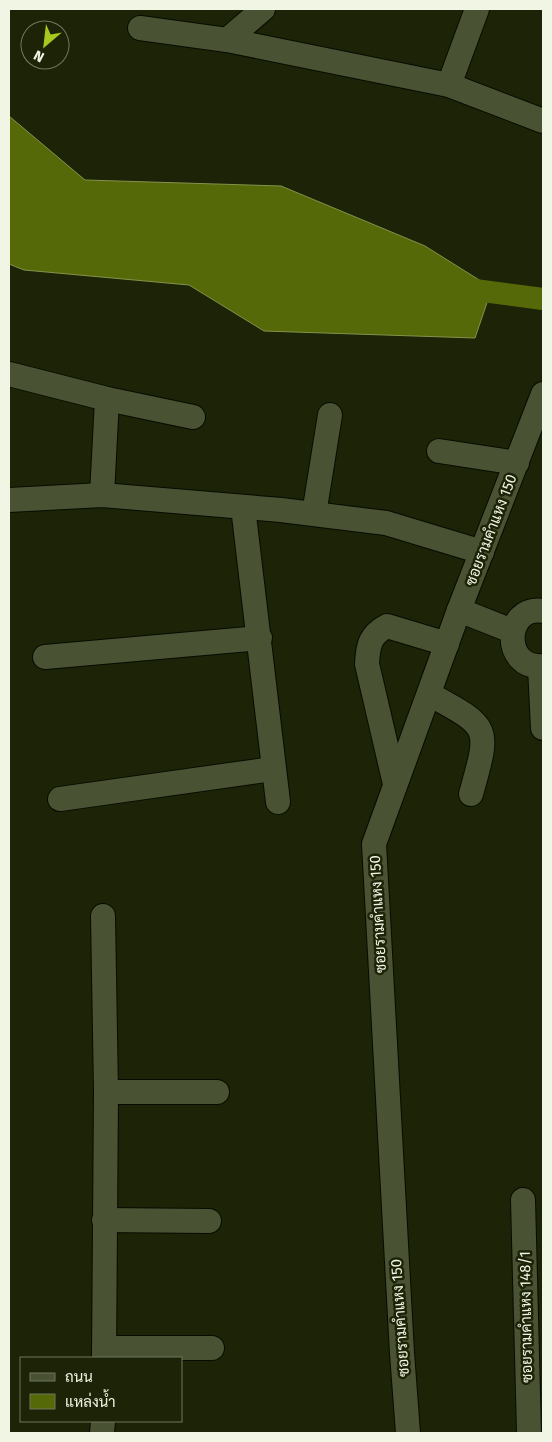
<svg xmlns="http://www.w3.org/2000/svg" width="552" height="1442" font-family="'Fira Sans',Sarabun,sans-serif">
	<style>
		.water { fill: #566909; stroke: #84934b }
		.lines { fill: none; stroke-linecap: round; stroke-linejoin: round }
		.canal { stroke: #566909; stroke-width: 22 }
		.minor-casing { stroke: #070c00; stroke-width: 26 }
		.minor { stroke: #4a5234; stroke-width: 24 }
		.labels { text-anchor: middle; stroke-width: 5; stroke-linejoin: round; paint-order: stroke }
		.street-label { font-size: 15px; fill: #f0f5e4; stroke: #1c2306 }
	</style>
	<rect width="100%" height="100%" fill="#1c2306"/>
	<!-- water -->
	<path class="water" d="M9,116L85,180L281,186L425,246L492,288L475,338L264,331L189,285L24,270L9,264Z"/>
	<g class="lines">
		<!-- canal -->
		<path class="canal" d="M460,288L543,299"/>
		<defs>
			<g id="minor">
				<path d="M140,28L227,40L449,85L543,121"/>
				<path d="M227,40L263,9"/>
				<path d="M449,85L477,9"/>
				<path d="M9,374L107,399L102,495"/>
				<path d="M107,399L193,417"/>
				<path d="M439,451L517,463"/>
				<path d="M9,500L102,495L281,510L386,523L482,552"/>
				<path d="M243,507L278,802"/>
				<path d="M314,514L330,415"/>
				<path d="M459,610L512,631"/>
				<path d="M543,611C503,605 502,670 543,666"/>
				<path d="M45,657L260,638"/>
				<path d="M540,667L543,728"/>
				<path d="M429,694C491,728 490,726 471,794"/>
				<path d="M395,784L367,664C368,645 370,635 387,626L447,644"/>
				<path d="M60,799L272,769"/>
				<path d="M103,916L106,1092L104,1358"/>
				<path d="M106,1092H217"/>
				<path d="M523,1200L529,1433"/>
				<path d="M104,1220L209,1221"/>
				<path d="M104,1348H212"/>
				<path d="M102,1433L103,1421"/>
				<path d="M408,1433L402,1353L374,844L459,610L543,394"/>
			</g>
		</defs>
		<!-- minor casing -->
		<use href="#minor" class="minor-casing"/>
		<!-- minor -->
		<use href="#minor" class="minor"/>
	</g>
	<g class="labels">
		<!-- street labels -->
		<g class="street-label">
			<text transform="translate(491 530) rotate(-69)" y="5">ซอยรามคำแหง 150</text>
			<text transform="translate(378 914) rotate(-93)" y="5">ซอยรามคำแหง 150</text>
			<text transform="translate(526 1317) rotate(-91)" y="5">ซอยรามคำแหง 148/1</text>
			<text transform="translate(400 1318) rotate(-94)" y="5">ซอยรามคำแหง 150</text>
		</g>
	</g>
	<!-- border -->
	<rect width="552" height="1442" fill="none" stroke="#f0f5e4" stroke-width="20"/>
	<!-- legend -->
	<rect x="20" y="1357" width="162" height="65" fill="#1c2306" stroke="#71775f"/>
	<rect x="30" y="1373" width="25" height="8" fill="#4a5234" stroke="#71775f"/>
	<text x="65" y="1382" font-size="15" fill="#f0f5e4">ถนน</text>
	<rect x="30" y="1394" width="25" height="15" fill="#566909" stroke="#71775f"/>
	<text x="65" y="1407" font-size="15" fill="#f0f5e4">แหล่งน้ำ</text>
	<!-- north arrow -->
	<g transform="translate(45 45) rotate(208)"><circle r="24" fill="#1c2306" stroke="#71775f"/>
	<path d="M0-4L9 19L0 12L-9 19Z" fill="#a7c81f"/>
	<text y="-8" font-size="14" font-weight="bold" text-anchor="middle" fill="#f0f5e4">N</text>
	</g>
</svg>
